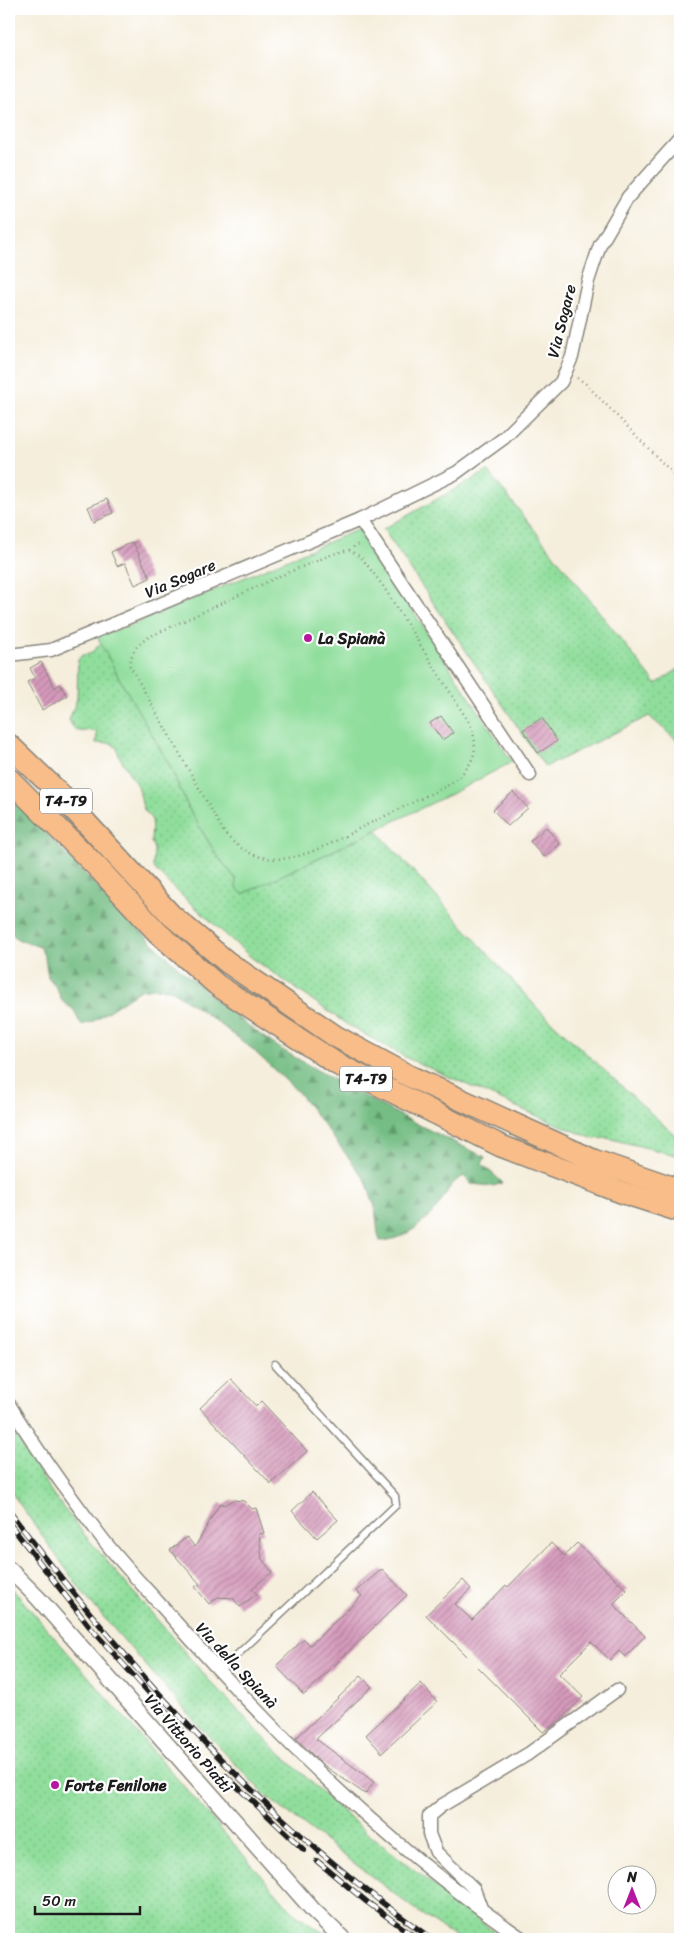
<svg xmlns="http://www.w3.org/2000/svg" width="689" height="1948" font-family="Sriracha,sans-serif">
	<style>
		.grass { fill: url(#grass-dots); stroke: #567d5c }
		.forest { fill: url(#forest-firs); stroke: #486c50 }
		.park { fill: #90de9c; stroke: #567d5c }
		.building { fill: url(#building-hatch) }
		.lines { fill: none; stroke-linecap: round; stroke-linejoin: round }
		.service-casing { stroke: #88857c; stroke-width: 9 }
		.minor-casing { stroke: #88857c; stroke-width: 15 }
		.tertiary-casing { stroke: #88857c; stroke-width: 18 }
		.trunk-casing { stroke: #88857c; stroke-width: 24 }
		.path { stroke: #88857c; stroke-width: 2.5; stroke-dasharray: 1 4; stroke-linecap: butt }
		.service { stroke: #fff; stroke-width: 6 }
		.minor { stroke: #fff; stroke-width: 12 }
		.tertiary { stroke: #fff; stroke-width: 15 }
		.trunk { stroke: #f8bd89; stroke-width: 21 }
		.rail-casing { stroke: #1c1c1c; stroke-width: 5.5 }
		.rail { stroke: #fff; stroke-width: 4; stroke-dasharray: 11; stroke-linecap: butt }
		.poi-dot { fill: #b5179e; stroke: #fff; stroke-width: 2 }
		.labels { text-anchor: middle; stroke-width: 4.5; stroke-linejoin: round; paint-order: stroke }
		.shield { fill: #fff; stroke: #606060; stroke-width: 1 }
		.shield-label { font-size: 15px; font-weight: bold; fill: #1c1c1c }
		.street-label { font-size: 16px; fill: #1c1c1c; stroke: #fff }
		.poi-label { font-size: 16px; font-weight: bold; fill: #1c1c1c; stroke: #fff; text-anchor: start }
	</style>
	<defs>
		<pattern id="grass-dots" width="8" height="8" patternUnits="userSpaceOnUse" patternTransform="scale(1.25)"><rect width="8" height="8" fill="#90de9c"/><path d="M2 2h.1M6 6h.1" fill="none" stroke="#7cbe86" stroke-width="1.8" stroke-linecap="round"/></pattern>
		<pattern id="forest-firs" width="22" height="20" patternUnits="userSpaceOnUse" patternTransform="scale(1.25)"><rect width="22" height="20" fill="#74bd84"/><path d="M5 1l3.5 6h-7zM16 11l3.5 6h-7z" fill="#5e996b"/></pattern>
		<pattern id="building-hatch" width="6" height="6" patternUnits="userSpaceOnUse" patternTransform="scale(1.25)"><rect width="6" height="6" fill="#d69abc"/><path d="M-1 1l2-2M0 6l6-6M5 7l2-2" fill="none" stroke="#ad7d98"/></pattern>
	</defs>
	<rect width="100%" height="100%" fill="#fff"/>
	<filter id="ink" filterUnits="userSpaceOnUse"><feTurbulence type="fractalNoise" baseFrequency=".02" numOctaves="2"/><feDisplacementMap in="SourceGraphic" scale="10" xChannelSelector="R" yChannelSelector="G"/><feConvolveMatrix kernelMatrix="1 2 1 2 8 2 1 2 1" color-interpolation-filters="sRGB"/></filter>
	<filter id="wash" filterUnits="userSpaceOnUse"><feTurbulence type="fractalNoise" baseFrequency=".0096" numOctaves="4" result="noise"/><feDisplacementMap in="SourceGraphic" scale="20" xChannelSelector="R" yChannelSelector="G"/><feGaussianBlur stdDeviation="1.12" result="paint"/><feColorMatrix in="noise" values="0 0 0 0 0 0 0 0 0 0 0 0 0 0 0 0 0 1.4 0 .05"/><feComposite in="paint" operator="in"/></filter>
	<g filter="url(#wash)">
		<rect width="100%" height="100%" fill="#f5eedc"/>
		<!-- grass -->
		<g class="grass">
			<path d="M488,471L656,684L680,668V743L649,716L545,767L383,529Z"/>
			<path d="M101,643L169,764L189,809L216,854L236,879L243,894L376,830L538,1009L680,1140V1156L607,1138L594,1139L528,1112L407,1058L348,1025L252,958L168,883L153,867L154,849L151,842L152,820L143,808L139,789L119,756L117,748L111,743H96L97,732C84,727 78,739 69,720L77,699L78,660L82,655L90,654Z"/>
			<path d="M9,1425L54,1496L88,1539L207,1678L270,1744L362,1829L503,1939H459L421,1914L267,1797L199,1726L86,1597L9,1489Z"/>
			<path d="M9,1585L292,1911L332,1939H9Z"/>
		</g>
		<!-- forest -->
		<path class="forest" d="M9,794C92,880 173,974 272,1043C286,1053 302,1061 317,1070C372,1102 428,1130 485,1157L482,1164L503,1183L493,1186L471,1184L464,1176C450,1182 447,1193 439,1205C425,1223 404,1240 380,1241L378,1234L375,1207L366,1181L349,1158L298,1092L251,1048L216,1021L170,989L152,988L140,990L92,1022L81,1025L74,1010L63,1002L54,984L48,977L45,958L40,947L17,939L9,930Z"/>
		<!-- park -->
		<path class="park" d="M359,529L512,762L453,793L243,894L236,888V879L216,854L189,809L169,764L118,676L97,636L132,625Z"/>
		<g id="blocks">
			<!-- building -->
			<g class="building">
				<path d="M107,499L113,513L94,521L88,507Z"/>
				<path d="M133,542L150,578L135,585L125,563L117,566L111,552Z"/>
				<path d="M41,662L55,688L60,684L67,696L42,710L27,682L35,678L30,668Z"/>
				<path d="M441,716L453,733L442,740L430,723Z"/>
				<path d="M542,718L557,741L538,753L523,730Z"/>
				<path d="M513,792L528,808L508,826L493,810Z"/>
				<path d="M546,827L560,844L544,857L530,841Z"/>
				<path d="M231,1379L256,1406L261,1401L307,1451L271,1484L200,1408Z"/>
				<path d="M312,1492L338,1520L317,1538L292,1511Z"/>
				<path d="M233,1500L244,1501L252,1509L256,1508L264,1533L259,1534L262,1559L272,1572L252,1589L257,1594L240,1607L233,1598L218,1597L209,1604L195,1587L200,1584L170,1550L187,1537L195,1547L220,1503L224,1505Z"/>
				<path d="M551,1543L564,1556L577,1543L627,1590L613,1604L645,1636L625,1657L619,1651L610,1660L591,1642L559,1674L583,1697L558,1722L543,1732L426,1615L463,1580L471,1589L455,1604L472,1620L506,1585L508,1587Z"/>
				<path d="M382,1569L407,1595L304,1695L276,1666L304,1639L310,1645L362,1596L356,1591Z"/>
				<path d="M361,1676L372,1687L316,1739L374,1782L365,1794L322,1764L296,1738Z"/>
				<path d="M421,1683L437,1702L382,1753L366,1735Z"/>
			</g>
		</g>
	</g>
	<g filter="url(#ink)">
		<use href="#blocks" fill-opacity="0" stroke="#88857c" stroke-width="1"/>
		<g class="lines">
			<defs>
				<path id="service" d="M220,1671L396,1505L395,1496L275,1364"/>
				<g id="minor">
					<path d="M360,520L530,775"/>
					<path d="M9,655L51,650L360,520L456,473L504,438L561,382L572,357L588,281L600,245L628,197L680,139"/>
					<path d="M9,1404C36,1449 67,1492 99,1534C119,1561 143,1585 166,1611C272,1733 389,1847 523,1939"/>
					<path d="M481,1908L474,1889L436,1852L429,1834V1816L441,1806L528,1754L617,1690"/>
				</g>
				<path id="tertiary" d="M9,1569L38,1598L313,1910L343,1939"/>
				<g id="trunk">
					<path d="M9,745L55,789L171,915L227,962L335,1036L409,1076L593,1160L680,1190"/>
					<path d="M9,779L100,870L157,932L217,985L337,1064L501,1146L621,1192L680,1211"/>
				</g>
			</defs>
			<!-- service casing -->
			<use href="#service" class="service-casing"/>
			<!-- minor casing -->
			<use href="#minor" class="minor-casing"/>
			<!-- tertiary casing -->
			<use href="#tertiary" class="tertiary-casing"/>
			<!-- trunk casing -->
			<use href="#trunk" class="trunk-casing"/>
			<!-- path -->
			<g class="path">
				<path d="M577,378L585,383L680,481"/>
				<path d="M349,550L361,557L383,586L470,724C482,753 471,769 447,786C419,799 392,813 364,826C337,840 306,859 275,859C254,858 239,849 225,834L130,666C131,652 136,646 147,638L282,575L333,554Z"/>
				<path d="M349,550L360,543"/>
			</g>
			<!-- service -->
			<use href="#service" class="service"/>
			<!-- minor -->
			<use href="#minor" class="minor"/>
			<!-- tertiary -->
			<use href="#tertiary" class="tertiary"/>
			<!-- trunk -->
			<use href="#trunk" class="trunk"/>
			<defs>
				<g id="rail">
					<path d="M9,1511C132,1672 264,1822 432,1939"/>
					<path d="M9,1523L89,1626L183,1731"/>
					<path d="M226,1776L304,1850"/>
					<path d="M317,1861L367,1902L418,1939"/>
				</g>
			</defs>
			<!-- rail casing -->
			<use href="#rail" class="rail-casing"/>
			<!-- rail -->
			<use href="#rail" class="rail"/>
		</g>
	</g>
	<!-- markers -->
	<g class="poi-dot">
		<circle cx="308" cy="638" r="5"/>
		<circle cx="55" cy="1785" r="5"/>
	</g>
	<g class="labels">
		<!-- shield labels -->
		<g class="shield">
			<rect x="40" y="788.5" width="52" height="25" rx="4"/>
			<rect x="340" y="1066.5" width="52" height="25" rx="4"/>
		</g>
		<g class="shield-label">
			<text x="66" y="806">T4-T9</text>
			<text x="366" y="1084">T4-T9</text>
		</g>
		<!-- street labels -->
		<g class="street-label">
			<text transform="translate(561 321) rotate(-76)" y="6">Via Sogare</text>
			<text transform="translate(180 578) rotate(-23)" y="6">Via Sogare</text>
			<text transform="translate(237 1665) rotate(47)" y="6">Via della Spianà</text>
			<text transform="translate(189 1743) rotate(49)" y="6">Via Vittorio Piatti</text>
		</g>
		<!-- poi labels -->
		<g class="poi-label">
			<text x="318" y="644">La Spianà</text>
			<text x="65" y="1791">Forte Fenilone</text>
		</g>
	</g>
	<!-- margin -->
	<rect width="689" height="1948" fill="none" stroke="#fff" stroke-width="30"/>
	<!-- north arrow -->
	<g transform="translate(632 1890)"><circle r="24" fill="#ffffff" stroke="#a4a4a4"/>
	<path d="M0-4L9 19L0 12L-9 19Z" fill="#b5179e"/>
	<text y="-8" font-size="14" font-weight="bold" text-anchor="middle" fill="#1c1c1c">N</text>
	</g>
	<!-- scale -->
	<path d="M35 1906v8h105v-8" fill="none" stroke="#1c1c1c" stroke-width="2.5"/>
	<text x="42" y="1906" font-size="15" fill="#1c1c1c" stroke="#ffffff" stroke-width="4" paint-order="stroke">50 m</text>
</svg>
